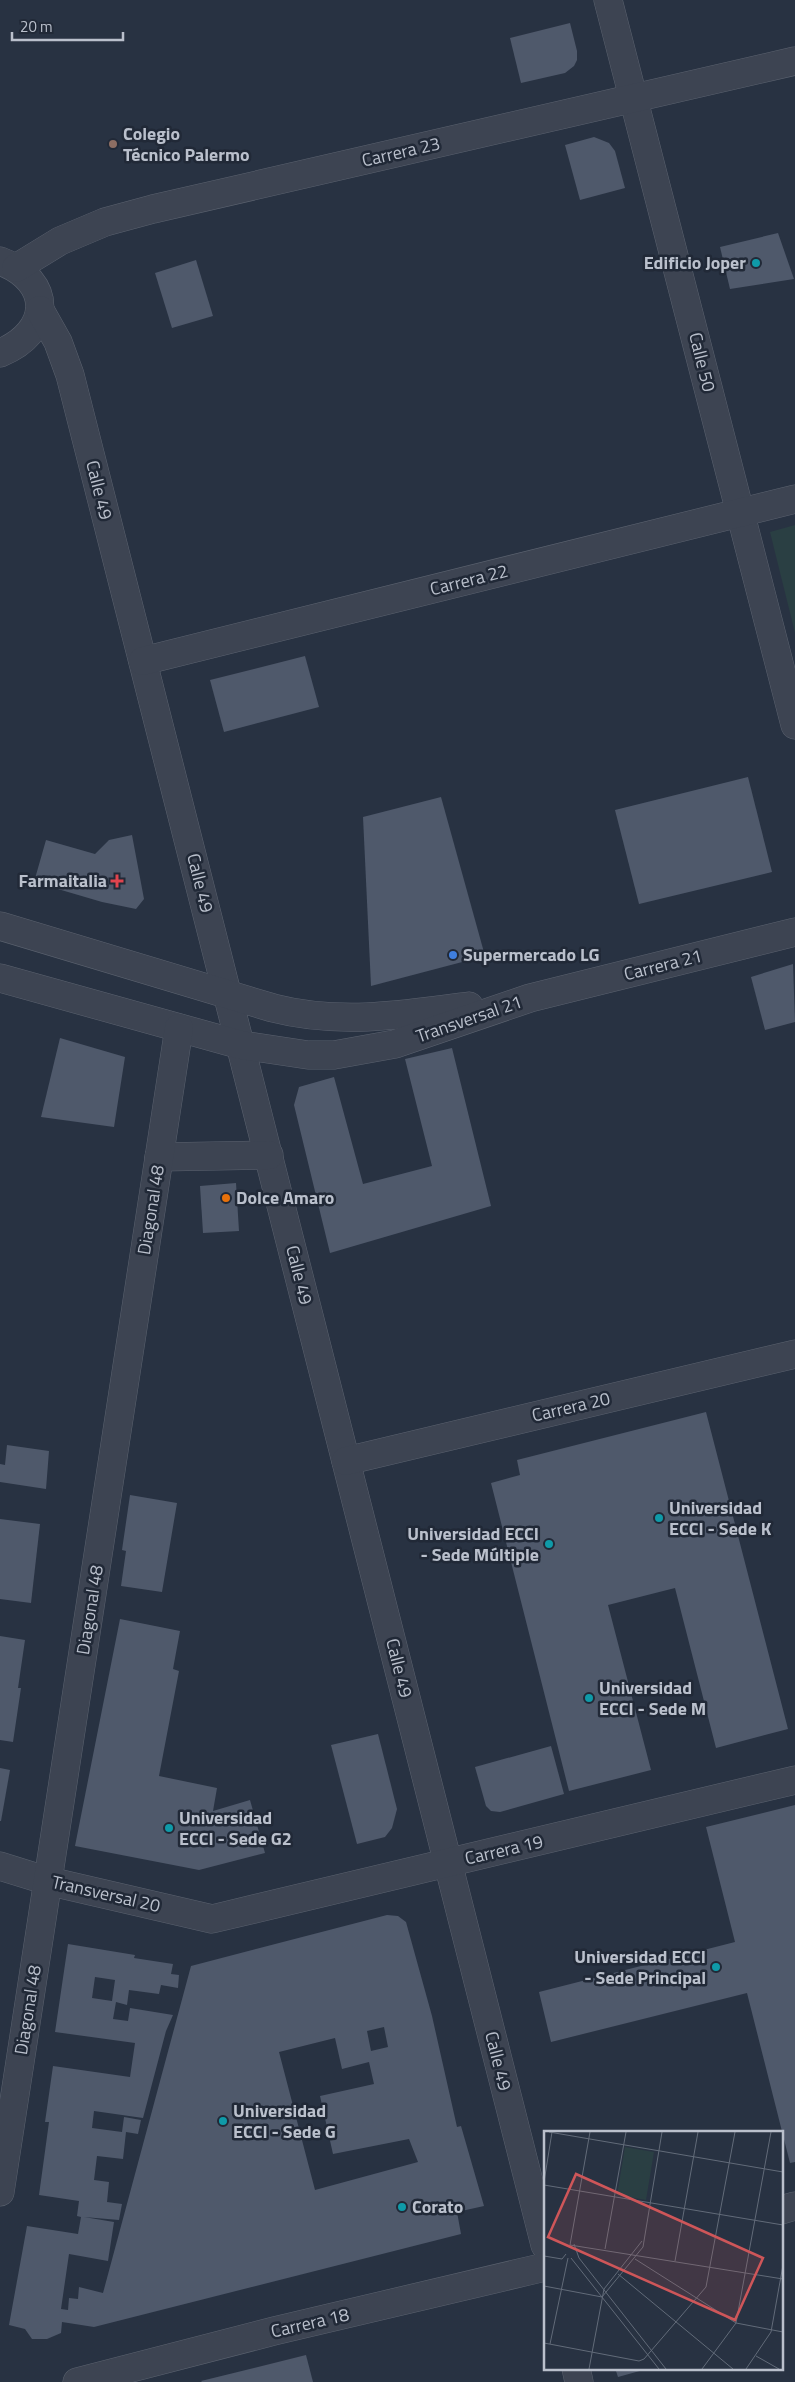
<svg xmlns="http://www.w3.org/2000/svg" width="795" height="2382" font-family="'Titillium Web',sans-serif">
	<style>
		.green { fill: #2a3f43 }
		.building { fill: #4f596b; fill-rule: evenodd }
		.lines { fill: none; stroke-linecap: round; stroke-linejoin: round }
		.minor-casing { stroke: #5b626f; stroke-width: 29 }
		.minor { stroke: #3d4452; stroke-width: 28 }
		.education-dot { fill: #8d6e63; stroke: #212937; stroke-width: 2 }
		.culture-dot { fill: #0f9aa8; stroke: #212937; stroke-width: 2 }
		.health-dot { fill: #e0444e; stroke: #212937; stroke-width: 2 }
		.shop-dot { fill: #3f7fe0; stroke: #212937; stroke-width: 2 }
		.food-dot { fill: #e8710a; stroke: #212937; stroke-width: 2 }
		.labels { text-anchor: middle; stroke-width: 5; stroke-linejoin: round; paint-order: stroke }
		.poi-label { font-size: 18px; font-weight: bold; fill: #bac0cc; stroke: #212937; text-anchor: start }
		.street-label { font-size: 18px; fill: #bac0cc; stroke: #212937 }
		.inset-road { fill: none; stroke: #626b79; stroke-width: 1 }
		.view { fill: #ce5659; fill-opacity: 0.15; stroke: #ce5659; stroke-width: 2.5 }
		.inset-edge { fill: none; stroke: #bac0cc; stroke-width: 2.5 }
	</style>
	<rect width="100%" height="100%" fill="#283242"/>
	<!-- green -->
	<path class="green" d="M795,525V633L770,532Z"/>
	<!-- building -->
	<g class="building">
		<path d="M570,23L577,51V60L574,66L565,73L521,83L510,38Z"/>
		<path d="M594,137L609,143L615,151L625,188L580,200L565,145Z"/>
		<path d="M778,233L794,279L730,289L720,247Z"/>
		<path d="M196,260L213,316L172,328L155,273Z"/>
		<path d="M305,656L319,707L224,732L210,680Z"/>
		<path d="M748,777L772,872L639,904L615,810Z"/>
		<path d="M441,797L485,956L371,986L363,817Z"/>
		<path d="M132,835L144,899L136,909L102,902L34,882L46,840L95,854L109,840Z"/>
		<path d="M793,964L795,1022L765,1030L751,977Z"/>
		<path d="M60,1038L125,1057L114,1127L41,1117Z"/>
		<path d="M452,1048L491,1206L330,1253L294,1105L299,1087L334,1077L363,1184L432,1166L405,1059Z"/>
		<path d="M236,1183L239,1231L203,1233L200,1186Z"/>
		<path d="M706,1412L788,1729L716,1748L675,1588L608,1605L651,1770L569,1791L491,1483L520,1475L517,1460Z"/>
		<path d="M7,1445L49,1451L46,1489L0,1482V1464L5,1465Z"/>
		<path d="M130,1495L177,1503L162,1592L121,1586L126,1551L122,1550Z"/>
		<path d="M0,1519L40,1524L31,1603L0,1599Z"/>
		<path d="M120,1619L180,1631L173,1669L179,1671L159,1776L217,1788L213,1811L250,1800L265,1853L199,1870L75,1846Z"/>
		<path d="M0,1636L25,1640L18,1688H21L13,1742L0,1740Z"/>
		<path d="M378,1734L397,1809L392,1828L385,1837L357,1844L331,1745Z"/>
		<path d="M551,1746L564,1794L500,1812L491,1811L486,1806L475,1767Z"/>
		<path d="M0,1768L10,1770L1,1821H0Z"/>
		<path d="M795,1805V2162L790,2163L747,1993L551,2042L539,1992L735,1942L706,1827Z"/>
		<path d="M387,1915L398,1916L406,1922L432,2016L457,2127L461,2126L484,2206L457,2212L461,2234L94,2327L62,2322L61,2333L47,2339H32L25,2329L9,2325L27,2226L78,2234L81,2217L77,2216L79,2201L39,2195L49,2122H45L53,2066L130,2077L135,2043L55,2032L68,1944L135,1955L134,1958L173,1964L171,1974L179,1975L178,1988L161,1985L159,1994L129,1990L127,2005L116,2002L113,2019L128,2021L130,2008L173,2015L166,2031L143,2118L94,2111L92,2128L122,2132L124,2117L141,2120L138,2134L126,2132L123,2159L97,2156L94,2180L109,2182L107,2202L122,2204L119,2220L84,2217L114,2222L108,2261L69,2254L61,2309L68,2310L69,2298L78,2299L79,2287L103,2293L191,1966ZM95,1977L115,1980L112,2001L92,1998ZM384,2027L388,2047L371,2051L367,2031ZM335,2038L342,2069L369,2062L374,2084L320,2096L333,2154L409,2139L418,2162L315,2190L279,2052Z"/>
		<path d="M306,2355L313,2382H202L201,2381Z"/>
		<path d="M615,2368H647V2369L618,2377Z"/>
	</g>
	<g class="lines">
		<defs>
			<g id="minor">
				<path d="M608,0L795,725"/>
				<path d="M0,261C54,281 52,332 0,353"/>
				<path d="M16,268L60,241L105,222L153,209L795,61"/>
				<path d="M40,310L58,342L70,375L545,2245"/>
				<path d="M143,661L795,499"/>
				<path d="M0,926L273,1008C339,1025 403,1015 469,1006"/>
				<path d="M0,978L241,1045L308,1055H334L395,1044L530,998L795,932"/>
				<path d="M159,1157L269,1155"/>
				<path d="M346,1461L795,1354"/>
				<path d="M0,1866L48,1881L212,1919L795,1780"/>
				<path d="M0,2192L179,1028"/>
				<path d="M781,2210L795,2206"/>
				<path d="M576,2368L579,2382"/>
				<path d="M77,2382L274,2331L545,2267"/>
			</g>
		</defs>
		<!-- minor casing -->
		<use href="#minor" class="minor-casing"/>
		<!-- minor -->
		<use href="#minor" class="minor"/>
	</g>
	<!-- markers -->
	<circle class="education-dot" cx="113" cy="144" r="5"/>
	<g class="culture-dot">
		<circle cx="756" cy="263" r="5"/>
		<circle cx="659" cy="1518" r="5"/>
		<circle cx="549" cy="1544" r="5"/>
		<circle cx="589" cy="1698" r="5"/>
		<circle cx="169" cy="1828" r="5"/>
		<circle cx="716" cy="1967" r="5"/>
		<circle cx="223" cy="2121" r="5"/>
		<circle cx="402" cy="2207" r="5"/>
	</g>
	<path class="health-dot" d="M114.5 873.5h5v5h5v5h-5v5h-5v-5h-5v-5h5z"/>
	<circle class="shop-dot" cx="453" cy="955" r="5"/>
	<circle class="food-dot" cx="226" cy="1198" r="5"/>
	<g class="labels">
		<!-- poi labels -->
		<g class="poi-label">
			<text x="123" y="140">Colegio<tspan x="123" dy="21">Técnico Palermo</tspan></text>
			<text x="746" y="269" text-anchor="end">Edificio Joper</text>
			<text x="107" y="887" text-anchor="end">Farmaitalia</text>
			<text x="463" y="961">Supermercado LG</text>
			<text x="236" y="1204">Dolce Amaro</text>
			<text x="669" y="1514">Universidad<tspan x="669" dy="21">ECCI - Sede K</tspan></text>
			<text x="539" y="1540" text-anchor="end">Universidad ECCI<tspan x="539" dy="21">- Sede Múltiple</tspan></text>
			<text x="599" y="1694">Universidad<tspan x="599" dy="21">ECCI - Sede M</tspan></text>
			<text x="179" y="1824">Universidad<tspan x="179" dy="21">ECCI - Sede G2</tspan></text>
			<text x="706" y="1963" text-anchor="end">Universidad ECCI<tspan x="706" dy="21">- Sede Principal</tspan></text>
			<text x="233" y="2117">Universidad<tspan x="233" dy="21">ECCI - Sede G</tspan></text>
			<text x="412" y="2213">Corato</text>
		</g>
		<!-- street labels -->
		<g class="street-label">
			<text transform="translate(401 152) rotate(-13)" y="6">Carrera 23</text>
			<text transform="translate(702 362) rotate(76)" y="6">Calle 50</text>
			<text transform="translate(99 490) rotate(76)" y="6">Calle 49</text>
			<text transform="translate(469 580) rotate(-14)" y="6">Carrera 22</text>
			<text transform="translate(200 883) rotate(76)" y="6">Calle 49</text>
			<text transform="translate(663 965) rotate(-14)" y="6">Carrera 21</text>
			<text transform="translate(469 1019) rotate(-19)" y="6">Transversal 21</text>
			<text transform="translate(151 1210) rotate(-81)" y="6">Diagonal 48</text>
			<text transform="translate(299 1275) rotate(76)" y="6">Calle 49</text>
			<text transform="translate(571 1407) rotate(-13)" y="6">Carrera 20</text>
			<text transform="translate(90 1610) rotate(-81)" y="6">Diagonal 48</text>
			<text transform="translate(399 1668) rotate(76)" y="6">Calle 49</text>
			<text transform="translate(504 1850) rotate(-13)" y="6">Carrera 19</text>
			<text transform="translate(106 1894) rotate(13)" y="6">Transversal 20</text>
			<text transform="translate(28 2010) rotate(-81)" y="6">Diagonal 48</text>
			<text transform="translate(498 2061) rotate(76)" y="6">Calle 49</text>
			<text transform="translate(310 2323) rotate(-13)" y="6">Carrera 18</text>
		</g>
	</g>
	<!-- overview -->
	<g transform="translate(544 2131)">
		<rect width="239" height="239" fill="#283242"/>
		<path d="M81,16L110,21L102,69L73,64Z" fill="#2a3f43"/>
		<path class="inset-road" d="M5,1L239,41M0,51L8,1M0,54L239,94M30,113L35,127L122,238M26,114L239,148M26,114L46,1M61,118L82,1M0,125L18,128L22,123M27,127L115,238M91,128L192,192L239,201M131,130L154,1M74,143L189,238M0,155L58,166M58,166L99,116L118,1M0,212L95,230L100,228L162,156L191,1M6,213L24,127M212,225L235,238M45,238L60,158L98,110M158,238L192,192L227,1M202,238L227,201L239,134"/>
		<path class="view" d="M32,43L219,127L191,189L4,106Z"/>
		<rect width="239" height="239" class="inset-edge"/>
	</g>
	<!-- scale -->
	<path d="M12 32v8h111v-8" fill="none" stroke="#bac0cc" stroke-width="2.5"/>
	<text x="20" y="32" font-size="15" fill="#bac0cc" stroke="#212937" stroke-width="4" paint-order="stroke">20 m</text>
</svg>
